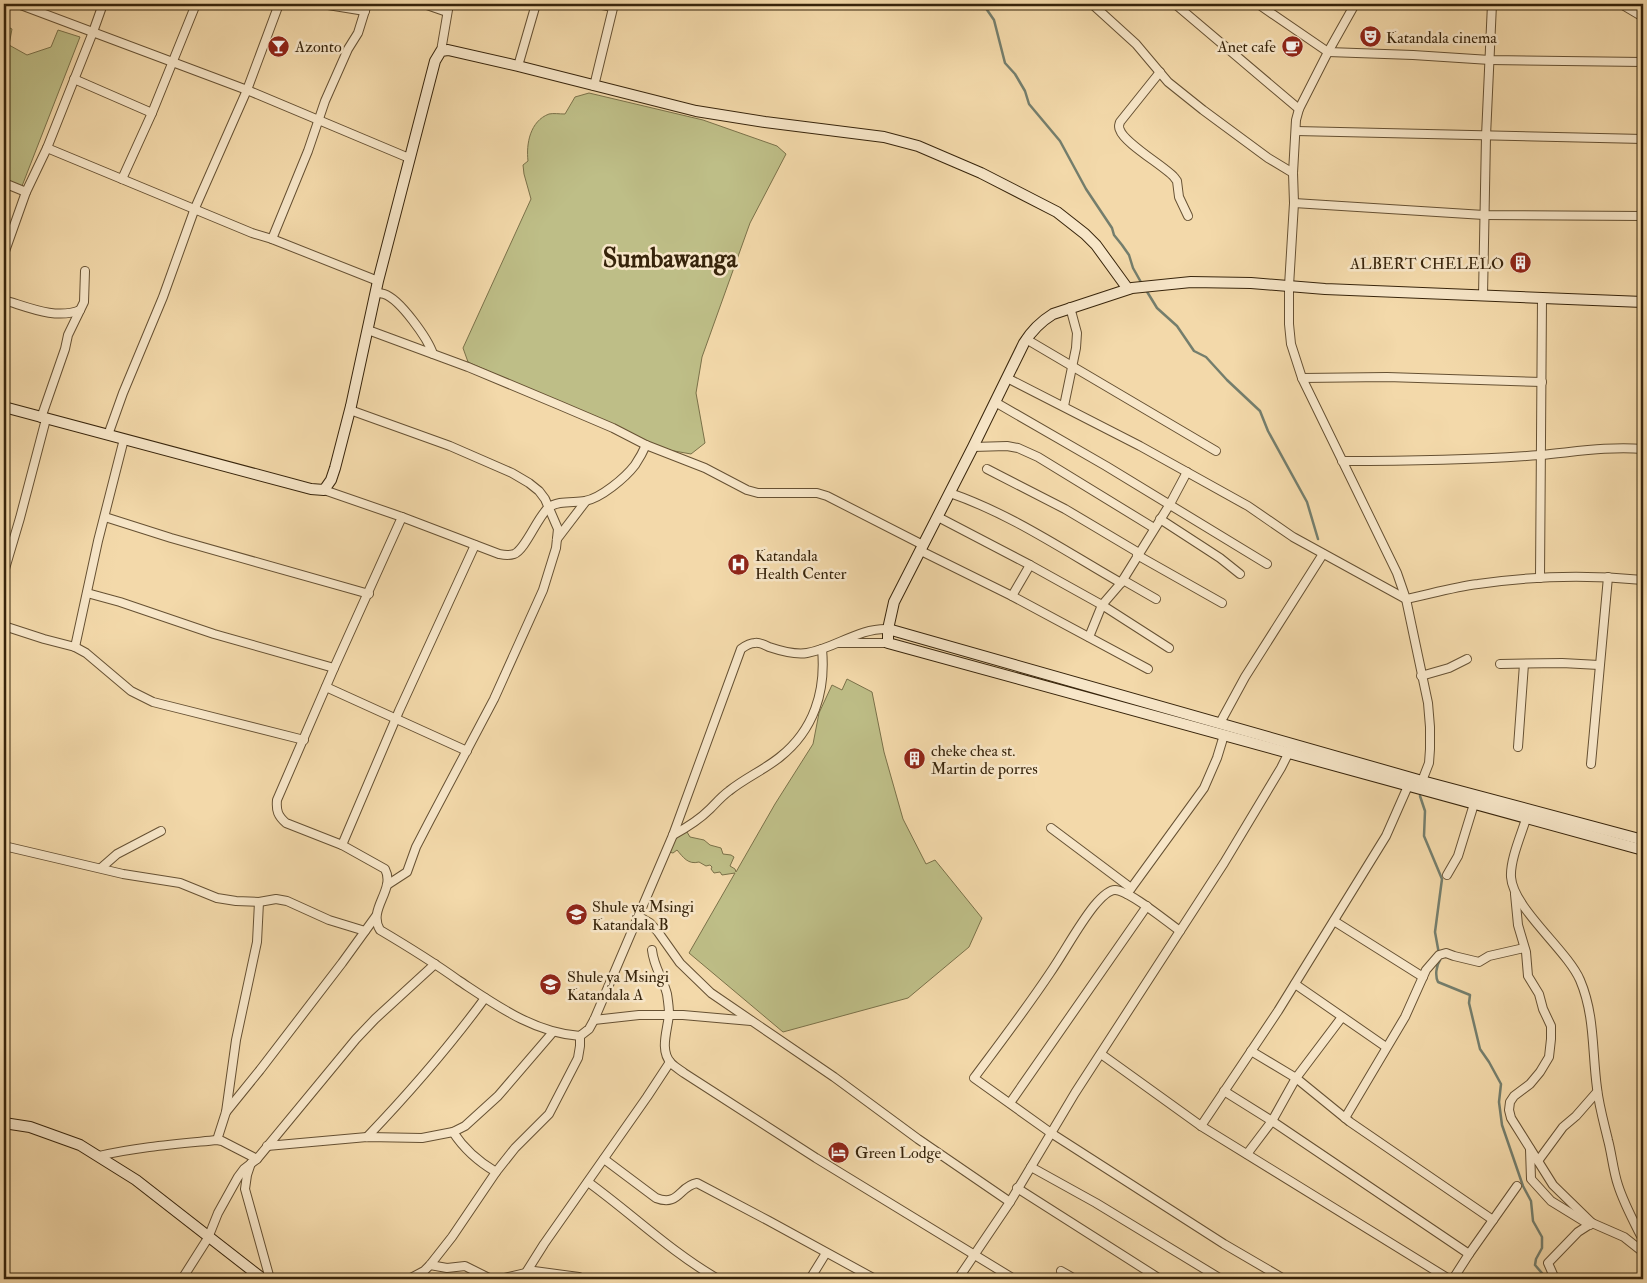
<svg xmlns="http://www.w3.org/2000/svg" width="1647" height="1283" font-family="'IM FELL Double Pica',serif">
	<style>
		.green { fill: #bebe87; stroke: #7a7149 }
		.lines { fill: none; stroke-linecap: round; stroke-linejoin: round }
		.stream { stroke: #747e6d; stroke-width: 2.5 }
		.street-casing { stroke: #665133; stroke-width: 10 }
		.secondary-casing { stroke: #37240b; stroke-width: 12 }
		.street { stroke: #f7e6c8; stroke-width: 8 }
		.secondary { stroke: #f7e6c8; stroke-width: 10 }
		.labels { text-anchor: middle; stroke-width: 5; stroke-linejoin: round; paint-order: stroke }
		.poi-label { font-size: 16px; fill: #37240b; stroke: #f7e6c8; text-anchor: start }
		.town-label { font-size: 26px; font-weight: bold; fill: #37240b; stroke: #f7e6c8 }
	</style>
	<rect width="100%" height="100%" fill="#f3d9aa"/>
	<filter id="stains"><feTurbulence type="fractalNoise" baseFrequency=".004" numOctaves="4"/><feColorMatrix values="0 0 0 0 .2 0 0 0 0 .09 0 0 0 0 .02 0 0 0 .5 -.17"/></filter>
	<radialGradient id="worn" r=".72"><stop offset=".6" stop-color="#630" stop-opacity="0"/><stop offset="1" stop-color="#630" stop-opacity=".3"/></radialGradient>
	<!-- green -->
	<g class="green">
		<path d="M4,25L12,29L9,45L27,55L51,47L58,30L80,37L22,186L4,179Z"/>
		<path d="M589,93L703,120L777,146L786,154L750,223L702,357L696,393L705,443L691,454L663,449L468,362L463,348L531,199L524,174L523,165L528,161C526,144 530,121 549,114C554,113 559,114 565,114L575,97Z"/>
		<path d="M847,679L872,692L884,752L903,819L926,864L935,860L982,918L969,947L908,998L783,1032L689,953L735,873L722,875L720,872L714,873L711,869L712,867L710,865L706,866L699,862C688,865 683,857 677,850L673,853L669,852L674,838L684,831L687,832L690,837L704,840L710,845L721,848L723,854L731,855L734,857L730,866L735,869L736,872L775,804L813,744L819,713L832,685L842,690Z"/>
	</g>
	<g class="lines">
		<!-- stream -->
		<g class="stream">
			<path d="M983,4L994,20L1005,63L1015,74L1025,91L1029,104L1060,141L1086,189L1112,228L1114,235L1122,245L1129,255L1133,268L1142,284"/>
			<path d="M1146,290L1157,308L1177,326L1194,351L1206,357L1227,380L1260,411L1268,431L1307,502L1318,539"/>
			<path d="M1420,796L1425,811L1424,836L1442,879L1435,932L1439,954"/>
			<path d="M1440,960C1436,966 1435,976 1438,982L1470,995L1469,1003L1480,1049L1489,1062L1501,1084L1499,1102L1502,1125L1523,1186L1531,1201L1533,1221L1542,1237V1248L1536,1259L1535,1265L1547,1279"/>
		</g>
		<defs>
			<g id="street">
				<path d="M18,4L247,90L409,158"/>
				<path d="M322,4L365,11"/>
				<path d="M424,4L447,12"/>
				<path d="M597,4L613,7"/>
				<path d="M1092,4L1136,44L1168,82L1203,110L1268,158L1293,173"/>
				<path d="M1175,4L1299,109"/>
				<path d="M1258,4L1328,52L1413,55L1490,60L1643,62"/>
				<path d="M1355,4L1328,52L1299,109L1296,120L1293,173L1294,203L1289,286V324L1291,344L1302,378L1397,573L1406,599L1428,703L1430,727V749L1429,763L1422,781"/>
				<path d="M1621,4L1643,17"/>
				<path d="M441,51L449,4"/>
				<path d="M518,66L536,4"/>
				<path d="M1160,72L1120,122C1119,126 1118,126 1120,130C1124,143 1164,166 1174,177L1177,181L1179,197L1188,216"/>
				<path d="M74,79L152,113"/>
				<path d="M594,86L614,4"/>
				<path d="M1296,131L1643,139"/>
				<path d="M47,148L252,233L272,239L378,281"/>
				<path d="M122,179L152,113L196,4"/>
				<path d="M4,183L26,192"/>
				<path d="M1294,203L1484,215L1643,216"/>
				<path d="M272,239L308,151L325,101L348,49L358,33L367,4"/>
				<path d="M4,254L26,192L47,148L93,32L103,4"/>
				<path d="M376,293C379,293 381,293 384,294C400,299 428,339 433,354"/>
				<path d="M1483,296L1486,136L1492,4"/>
				<path d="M4,300C28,307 56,320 80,310"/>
				<path d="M368,330L468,367L559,405L613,428L646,445L705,468L747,490L758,493H817L827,496L923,545"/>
				<path d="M1026,339L1216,451"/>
				<path d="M1007,378L1140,446L1248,506L1293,537L1406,599C1430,594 1454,587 1478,584C1532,576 1589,575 1643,580"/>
				<path d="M1302,378L1387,377L1542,382"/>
				<path d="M995,402L1106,466L1267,564"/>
				<path d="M1064,406L1076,348L1077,333L1070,307"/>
				<path d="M350,410L450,446L512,473L529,483L539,491L545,499L558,529L556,548L543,590L494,699L430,820L416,847L407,872L387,885"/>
				<path d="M41,418L65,349L68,335L84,302L85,271"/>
				<path d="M108,435L123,393L163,297L195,208L247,90L279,4"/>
				<path d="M973,447L1007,446L1018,448L1038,457L1154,528"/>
				<path d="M1342,461C1408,461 1475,460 1540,455C1574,452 1609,446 1643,449"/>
				<path d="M987,469L1065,509L1139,553"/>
				<path d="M324,490L402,517L334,668L277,800C276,811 278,816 286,823L342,845L385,869C396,890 367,909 380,930C407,946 433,962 458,980C496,1005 534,1033 580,1036L589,1029L594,1020L673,835L741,649C745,646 750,643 755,643C759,642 765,645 769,647C781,651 795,655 807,653C836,648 858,628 888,629"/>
				<path d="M950,493C1011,514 1065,551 1121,583"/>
				<path d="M105,517L171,538L369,594"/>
				<path d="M402,517L499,554C504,555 508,556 514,554C525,550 537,518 548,508C558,500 574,503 585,501C601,498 625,478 635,465C639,459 643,452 646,445"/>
				<path d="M938,517L1030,565L1102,605L1169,648"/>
				<path d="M1160,519L1220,558L1240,574"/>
				<path d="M557,539L586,501"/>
				<path d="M921,551L1012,596L1148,669"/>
				<path d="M1137,555L1222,603"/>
				<path d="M4,572L20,518L46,419"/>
				<path d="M1540,578L1542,298"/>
				<path d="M1123,580L1156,599"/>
				<path d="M87,593L120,602L214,634L334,668"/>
				<path d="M1012,596L1030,565"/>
				<path d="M4,626L44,639L75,647L86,653L131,691L153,702L304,740"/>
				<path d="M1089,637L1102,605L1121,583L1170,504L1187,472"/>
				<path d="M839,643H888"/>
				<path d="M75,647L98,541L124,439"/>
				<path d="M1500,664L1562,663L1599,665"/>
				<path d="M1421,676L1449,668L1467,659"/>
				<path d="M326,687L467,751"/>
				<path d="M1220,723L1245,677L1323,554"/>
				<path d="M1518,747L1524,664"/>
				<path d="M1591,764L1608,577"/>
				<path d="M1526,819C1521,835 1510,860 1511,877C1513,908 1567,950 1580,980C1595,1015 1592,1052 1597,1088C1599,1106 1604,1123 1608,1140C1612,1155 1613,1170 1618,1185C1624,1204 1634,1222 1643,1240"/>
				<path d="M1051,828L1131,888"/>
				<path d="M673,835C686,828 699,820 710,809C716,803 722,796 729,791C745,778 764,770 780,757C814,730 826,691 822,649"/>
				<path d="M342,845L399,711L475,545"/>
				<path d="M4,846L123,874L180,883L217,898L236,901L259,902L276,899L287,901L329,920L365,931"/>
				<path d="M101,868L117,854L161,831"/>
				<path d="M1447,875L1458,856L1474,804"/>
				<path d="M1127,894L1204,788L1217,758L1224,735"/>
				<path d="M1515,894L1518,925L1526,952L1528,976L1539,994L1543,1009L1551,1026V1039L1549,1057L1540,1072L1530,1084L1514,1096L1510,1102L1509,1110L1511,1118L1553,1185L1592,1223L1624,1237L1643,1252"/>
				<path d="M638,916L650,923L658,932L680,963L711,993L834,1077L918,1139L1010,1202"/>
				<path d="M1334,921L1423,977"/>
				<path d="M1180,931C1167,922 1129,890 1115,890C1108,890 1099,900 1094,906C1078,926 1065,951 1050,973C1026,1009 1000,1043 974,1078L1051,1133L1224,1244L1284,1279"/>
				<path d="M652,950C654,968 663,978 667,994C668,1001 669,1007 669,1014C668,1029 659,1050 671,1063C675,1067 680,1070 684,1073L816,1158L1014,1279"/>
				<path d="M1295,984L1386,1047"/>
				<path d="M594,1020L639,1015H683L751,1021"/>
				<path d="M1251,1051L1296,1078L1350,1122L1493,1220"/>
				<path d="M1101,1054L1201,1126L1449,1279"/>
				<path d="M1224,1091L1272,1121L1469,1254"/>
				<path d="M1010,1103L1147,906"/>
				<path d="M226,1112L260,1070L342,963L376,916"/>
				<path d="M1345,1118L1405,1017L1426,970L1439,955L1446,953L1454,956L1479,962L1489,956L1524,948"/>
				<path d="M1201,1126L1278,1011L1386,836L1408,786"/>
				<path d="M453,1132C464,1149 479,1162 496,1172"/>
				<path d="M367,1137C409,1093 449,1047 485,998"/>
				<path d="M217,1140L226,1112L236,1040L257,942L259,902"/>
				<path d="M267,1146L367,1137L422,1138L453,1132L465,1126L498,1096L553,1032"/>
				<path d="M1530,1149L1531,1179L1551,1201L1590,1225"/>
				<path d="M1247,1154L1272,1121L1296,1078L1342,1017"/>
				<path d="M99,1156C137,1147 177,1144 217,1140L222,1141L257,1159"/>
				<path d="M604,1159L656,1198C679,1207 679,1186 697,1183L769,1221L875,1279"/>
				<path d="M1538,1161L1563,1127L1576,1116L1597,1092"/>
				<path d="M251,1163L247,1175L245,1189L270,1279"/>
				<path d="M1031,1167L1096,1203L1221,1279"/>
				<path d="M588,1182C632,1214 671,1252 718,1279"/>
				<path d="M1017,1188L1160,1279"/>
				<path d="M430,1265L447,1268L465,1266L489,1278L495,1279"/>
				<path d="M1061,1271L1075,1279"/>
				<path d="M182,1279L208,1238L218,1213L238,1177L244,1169L257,1159L356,1039L375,1019L435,964"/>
				<path d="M409,1279L424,1271L430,1265L452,1237L496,1172L515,1148L549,1114L578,1058L580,1046V1036"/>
				<path d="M500,1279L534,1271L579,1277L583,1279"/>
				<path d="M522,1279L544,1244L647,1097L670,1062"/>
				<path d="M810,1279L826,1253"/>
				<path d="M958,1279L1010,1202L1075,1093L1224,863L1281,768L1291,748"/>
				<path d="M1453,1279L1469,1254L1517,1186"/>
				<path d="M1555,1279L1548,1263L1578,1232L1592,1223"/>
			</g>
			<g id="secondary">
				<path d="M1643,302L1325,289L1251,283L1191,282L1132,288L1053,314C1040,322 1032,330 1024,343L973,447L894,602L888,629V643L1643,850"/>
				<path d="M4,407L311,489L324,490L331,480L335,468L351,406L378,281L435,61L441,51L448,50L518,66L696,111L765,122L884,137L918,146L981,173L1057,212L1085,234L1096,245L1128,289"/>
				<path d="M888,629L1422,781L1643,840"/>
				<path d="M4,1123L30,1127L80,1145L136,1180L263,1279"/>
			</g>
		</defs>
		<!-- street casing -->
		<use href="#street" class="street-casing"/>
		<!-- secondary casing -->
		<use href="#secondary" class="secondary-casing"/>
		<!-- street -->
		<use href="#street" class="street"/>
		<!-- secondary -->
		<use href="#secondary" class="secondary"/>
	</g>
	<!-- icons -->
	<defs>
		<symbol id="theatre-disc" viewBox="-11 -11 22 22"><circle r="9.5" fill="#8f2418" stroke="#f7e6c8"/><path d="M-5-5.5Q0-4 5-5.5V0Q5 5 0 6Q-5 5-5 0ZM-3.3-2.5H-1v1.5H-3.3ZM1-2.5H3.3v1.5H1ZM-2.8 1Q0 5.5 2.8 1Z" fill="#fff"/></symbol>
		<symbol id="bar-disc" viewBox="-11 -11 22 22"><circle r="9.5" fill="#8f2418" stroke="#f7e6c8"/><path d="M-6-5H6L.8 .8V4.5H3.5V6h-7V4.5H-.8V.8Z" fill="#fff"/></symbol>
		<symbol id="cafe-disc" viewBox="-11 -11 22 22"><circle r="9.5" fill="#8f2418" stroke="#f7e6c8"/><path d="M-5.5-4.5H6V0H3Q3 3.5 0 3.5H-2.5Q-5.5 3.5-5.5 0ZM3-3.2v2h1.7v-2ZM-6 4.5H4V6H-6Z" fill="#fff"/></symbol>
		<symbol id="building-disc" viewBox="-11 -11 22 22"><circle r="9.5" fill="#8f2418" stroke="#f7e6c8"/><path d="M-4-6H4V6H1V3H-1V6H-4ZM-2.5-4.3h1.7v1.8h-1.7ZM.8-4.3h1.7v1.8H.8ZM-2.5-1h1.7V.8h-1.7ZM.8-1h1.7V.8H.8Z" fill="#fff"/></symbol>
		<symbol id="hospital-disc" viewBox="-11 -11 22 22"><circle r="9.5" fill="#8f2418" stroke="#f7e6c8"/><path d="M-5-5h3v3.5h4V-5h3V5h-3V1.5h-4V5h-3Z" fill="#fff"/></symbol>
		<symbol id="school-disc" viewBox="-11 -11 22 22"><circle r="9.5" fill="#8f2418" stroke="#f7e6c8"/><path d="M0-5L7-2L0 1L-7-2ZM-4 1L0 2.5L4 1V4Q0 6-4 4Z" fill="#fff"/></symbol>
		<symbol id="hotel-disc" viewBox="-11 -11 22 22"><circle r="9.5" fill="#8f2418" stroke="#f7e6c8"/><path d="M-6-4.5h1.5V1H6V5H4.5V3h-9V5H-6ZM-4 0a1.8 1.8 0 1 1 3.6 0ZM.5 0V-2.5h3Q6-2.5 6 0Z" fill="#fff"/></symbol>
	</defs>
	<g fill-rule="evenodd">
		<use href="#theatre-disc" x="1358" y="24" width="25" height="25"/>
		<use href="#bar-disc" x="266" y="34" width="25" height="25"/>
		<use href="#cafe-disc" x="1280" y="34" width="25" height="25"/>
		<use href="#building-disc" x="1508" y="250" width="25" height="25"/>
		<use href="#hospital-disc" x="726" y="552" width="25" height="25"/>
		<use href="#building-disc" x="902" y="746" width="25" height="25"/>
		<use href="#school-disc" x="564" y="902" width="25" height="25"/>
		<use href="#school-disc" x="538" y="972" width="25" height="25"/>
		<use href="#hotel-disc" x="826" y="1140" width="25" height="25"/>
	</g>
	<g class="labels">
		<!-- poi labels -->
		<g class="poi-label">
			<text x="1386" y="43">Katandala cinema</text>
			<text x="295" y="52">Azonto</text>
			<text x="1276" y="52" text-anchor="end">Anet cafe</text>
			<text x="1504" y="269" text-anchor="end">ALBERT CHELELO</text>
			<text x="755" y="561">Katandala<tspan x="755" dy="18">Health Center</tspan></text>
			<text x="931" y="756">cheke chea st.<tspan x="931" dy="18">Martin de porres</tspan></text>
			<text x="592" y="912">Shule ya Msingi<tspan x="592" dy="18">Katandala B</tspan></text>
			<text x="567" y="982">Shule ya Msingi<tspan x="567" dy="18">Katandala A</tspan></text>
			<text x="855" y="1158">Green Lodge</text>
		</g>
		<!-- town labels -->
		<g class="town-label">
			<text x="670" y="267">Sumbawanga</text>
		</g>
	</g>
	<!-- margin -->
	<rect width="1647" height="1283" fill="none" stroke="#f3d9aa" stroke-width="20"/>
	<rect x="5" y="5" width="1637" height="1273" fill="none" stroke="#37240b" stroke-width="2.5"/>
	<rect x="10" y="10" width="1627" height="1263" fill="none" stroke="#37240b"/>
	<rect width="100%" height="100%" filter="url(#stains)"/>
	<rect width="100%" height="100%" fill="url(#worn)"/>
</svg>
